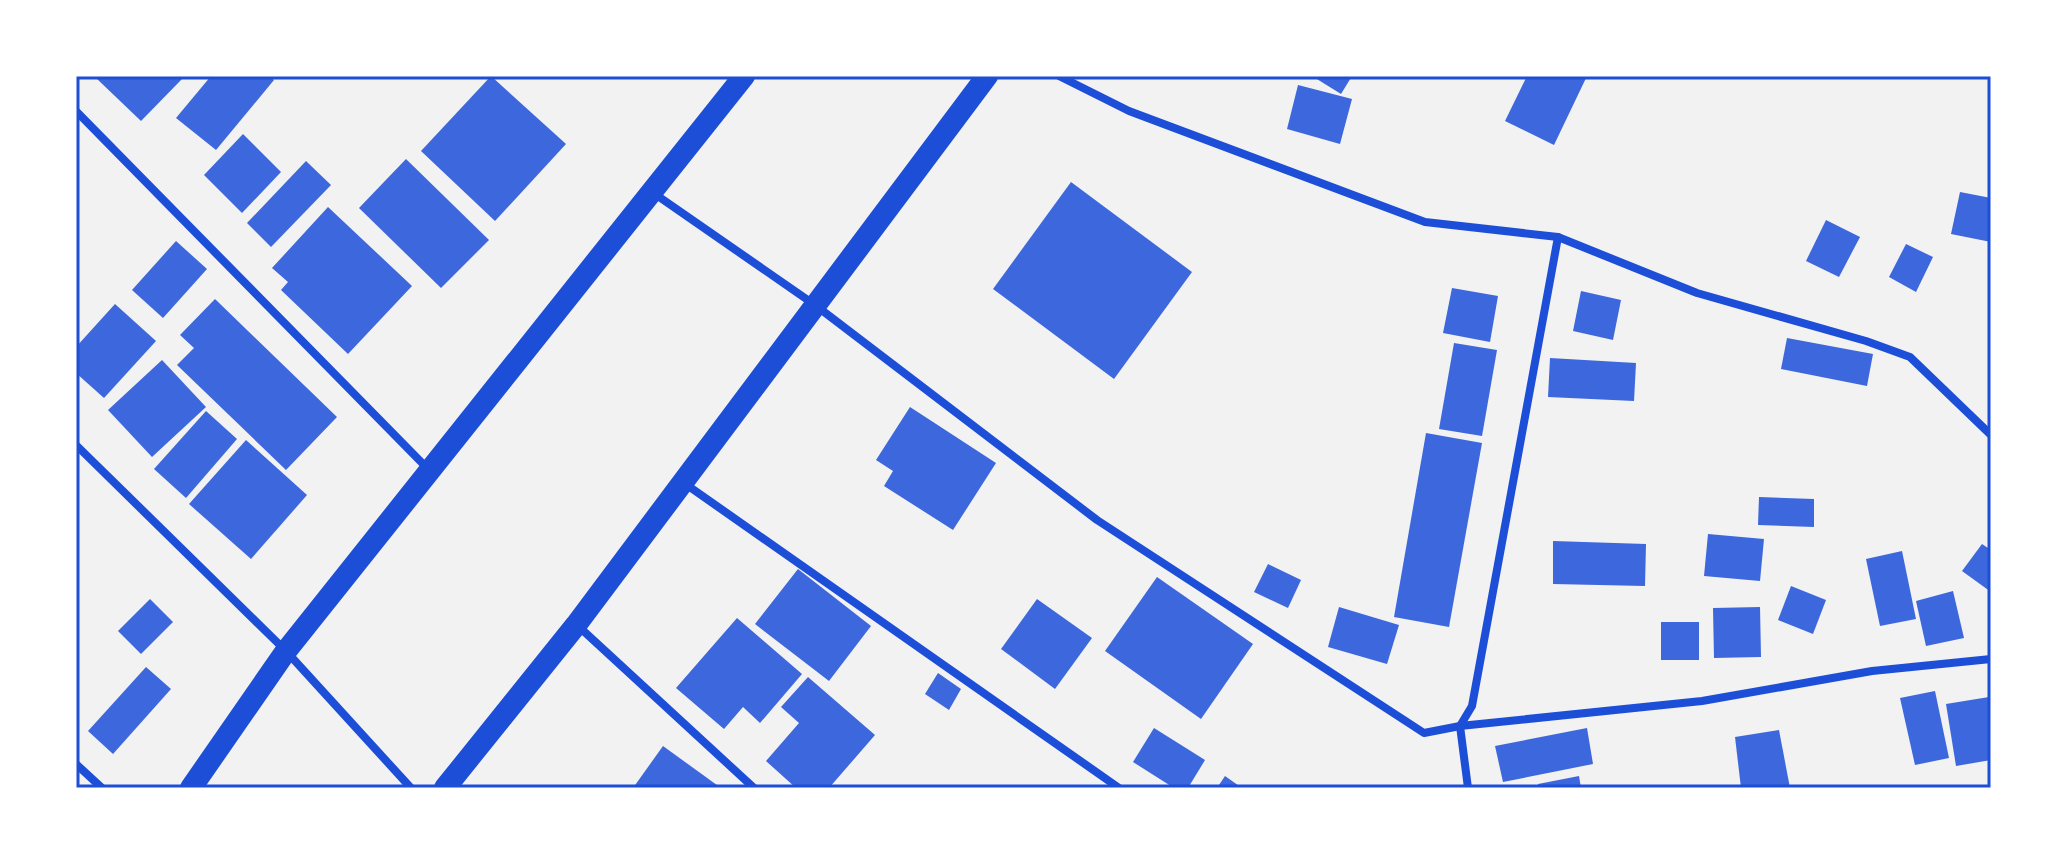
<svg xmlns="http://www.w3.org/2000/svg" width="2067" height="864" font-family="'Libre Baskerville',serif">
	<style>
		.building { fill: #3d67dc }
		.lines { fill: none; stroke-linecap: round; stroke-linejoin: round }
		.minor { stroke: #1d4ed8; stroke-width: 8 }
		.trunk { stroke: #1d4ed8; stroke-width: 22 }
		.neatline { fill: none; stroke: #1d4ed8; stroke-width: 3 }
	</style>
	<rect width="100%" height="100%" fill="#f2f2f2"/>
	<!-- building -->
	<g class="building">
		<path d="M96,76H179L182,79L141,121L95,77Z"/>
		<path d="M211,76H269L274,80L216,150L176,118Z"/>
		<path d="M491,76L566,144L495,221L421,151Z"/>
		<path d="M1312,76H1352L1341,94Z"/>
		<path d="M1527,76H1587L1554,145L1505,121Z"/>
		<path d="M1298,85L1352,99L1340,144L1287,129Z"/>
		<path d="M243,134L281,172L242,213L204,175Z"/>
		<path d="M406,159L489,240L441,288L359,208Z"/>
		<path d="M306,161L331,185L271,247L247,223Z"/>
		<path d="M1071,182L1192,272L1114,379L993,289Z"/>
		<path d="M1960,192L1991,198V242L1951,234Z"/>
		<path d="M328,207L412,286L348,354L281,290L288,282L272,268Z"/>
		<path d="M1826,220L1860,237L1839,277L1806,261Z"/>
		<path d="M176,241L207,269L163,318L132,290Z"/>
		<path d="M1906,244L1933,257L1916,292L1889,277Z"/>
		<path d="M1452,288L1498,296L1490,342L1443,333Z"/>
		<path d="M1581,291L1621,300L1613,340L1573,331Z"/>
		<path d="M215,299L337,417L286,470L177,365L194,348L180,335Z"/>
		<path d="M115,304L156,341L104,398L76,373V347Z"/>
		<path d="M1787,338L1873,354L1867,386L1781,369Z"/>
		<path d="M1454,343L1497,350L1482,436L1439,429Z"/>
		<path d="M1550,358L1636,363L1634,401L1548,397Z"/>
		<path d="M162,360L206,407L152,457L108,410Z"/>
		<path d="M910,407L996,463L953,530L884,486L893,471L876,460Z"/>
		<path d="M206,411L237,439L186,498L154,469Z"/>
		<path d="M1426,433L1482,443L1449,627L1394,617Z"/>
		<path d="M246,440L307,495L251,559L189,504Z"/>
		<path d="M1759,497L1814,499V527L1758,525Z"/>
		<path d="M1708,534L1764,539L1760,581L1704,576Z"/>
		<path d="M1553,541L1646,544L1645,586L1553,584Z"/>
		<path d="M1982,544L1991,550V592L1962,571Z"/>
		<path d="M1902,551L1916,619L1880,626L1866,559Z"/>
		<path d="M1268,564L1301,580L1288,608L1254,592Z"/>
		<path d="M798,569L871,626L829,681L755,624Z"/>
		<path d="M1157,577L1253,644L1201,719L1105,651Z"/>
		<path d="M1791,586L1826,600L1813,634L1778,620Z"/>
		<path d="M1953,591L1964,638L1926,646L1916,601Z"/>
		<path d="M150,599L173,622L141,654L118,631Z"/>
		<path d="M1037,599L1092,638L1055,689L1001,649Z"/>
		<path d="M1339,607L1399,625L1387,664L1328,647Z"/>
		<path d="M1760,607L1761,657L1714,658L1713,608Z"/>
		<path d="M737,618L802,674L760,723L743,707L724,729L676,688Z"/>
		<rect x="1661" y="622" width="38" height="38"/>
		<path d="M146,667L171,689L113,754L88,731Z"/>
		<path d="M938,673L961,689L949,710L925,694Z"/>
		<path d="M808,677L875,735L829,788H796L766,761L799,723L781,707Z"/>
		<path d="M1935,691L1949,758L1915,765L1900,698Z"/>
		<path d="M1989,697L1991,760L1956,766L1946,704Z"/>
		<path d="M1154,728L1205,760L1188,788H1174L1133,762Z"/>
		<path d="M1587,728L1593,764L1503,782L1495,746Z"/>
		<path d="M1779,730L1790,788H1741L1735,737Z"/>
		<path d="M663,746L721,788H633Z"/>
		<path d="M1225,776L1242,788H1217Z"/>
		<path d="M1579,776L1581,788H1538V784Z"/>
	</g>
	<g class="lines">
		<!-- minor -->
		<g class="minor">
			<path d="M1059,76L1129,111L1425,222L1558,237L1697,293L1866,341L1910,357L1991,435"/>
			<path d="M76,111L429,470"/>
			<path d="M652,192L815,305L1097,520L1424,733L1460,726L1702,701L1872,671L1991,659"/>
			<path d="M76,445L286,651L411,788"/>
			<path d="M684,483L1119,788"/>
			<path d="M577,625L754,788"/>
			<path d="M76,764L102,788"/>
			<path d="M1468,788L1460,726L1472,706L1558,237"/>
		</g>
		<!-- trunk -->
		<g class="trunk">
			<path d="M191,788L286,651L744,76"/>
			<path d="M445,788L576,625L987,76"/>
		</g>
	</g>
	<!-- border -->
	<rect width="2067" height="864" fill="none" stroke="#ffffff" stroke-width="156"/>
	<rect x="78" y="78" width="1911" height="708" class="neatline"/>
</svg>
